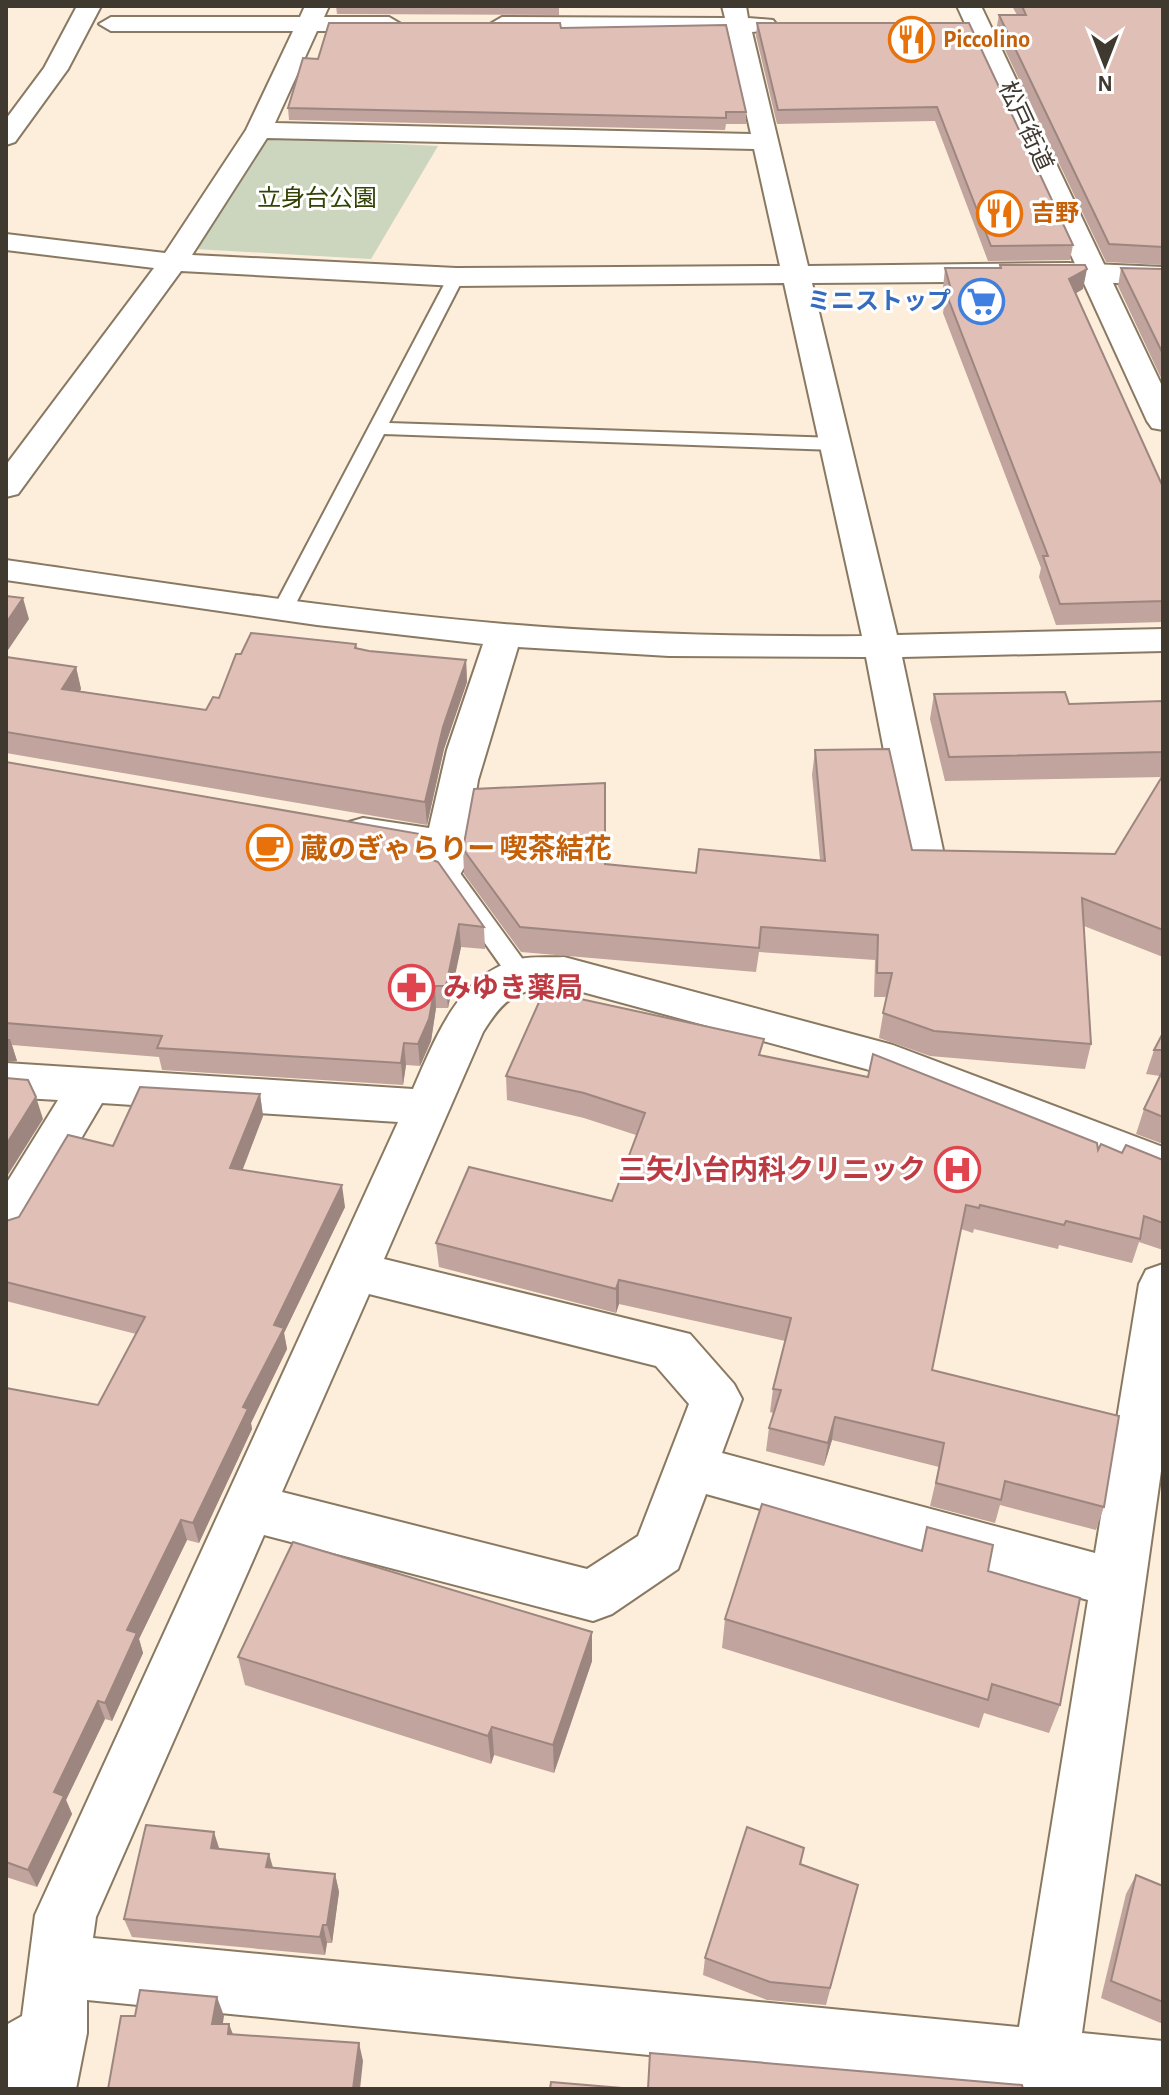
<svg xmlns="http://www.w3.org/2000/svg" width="1169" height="2095" font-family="'Alegreya Sans','Noto Sans JP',sans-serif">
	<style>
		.green { fill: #ccd5bd }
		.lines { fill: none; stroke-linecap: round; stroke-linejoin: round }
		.service-casing { stroke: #897962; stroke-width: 4 }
		.minor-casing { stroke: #897962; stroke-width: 4 }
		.primary-casing { stroke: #897962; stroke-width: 4 }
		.service { fill: #fff; fill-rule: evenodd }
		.minor { fill: #fff; fill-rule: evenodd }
		.primary { fill: #fff; fill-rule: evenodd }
		.wall { fill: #c0a49d }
		.shaded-wall { fill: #9c867f }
		.building { fill: #dfbfb6; stroke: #9c867f; stroke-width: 2 }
		.labels { text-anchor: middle; stroke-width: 6; stroke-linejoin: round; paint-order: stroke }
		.far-food-label { font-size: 24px; font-weight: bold; fill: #c56008; stroke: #fff; text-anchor: start }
		.far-street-label { font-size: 24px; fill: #40392f; stroke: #fff }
		.far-park-label { font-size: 24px; fill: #324304; stroke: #fff }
		.far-shop-label { font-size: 24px; font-weight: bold; fill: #366cbe; stroke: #fff; text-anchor: end }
		.food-label { font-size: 28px; font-weight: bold; fill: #c56008; stroke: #fff; text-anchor: start }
		.health-label { font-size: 28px; font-weight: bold; fill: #be3a42; stroke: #fff; text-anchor: start }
	</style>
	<rect width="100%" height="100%" fill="#fceeda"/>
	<!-- green -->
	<path class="green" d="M258,137L438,146L371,259L195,249Z"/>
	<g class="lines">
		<defs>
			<g id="service">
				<path d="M456,272L464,277L389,423L836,438L845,444L836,450L384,434L293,609L290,613H276L273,609L448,277Z"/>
				<path d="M444,860L452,862L529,968L533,974L529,980H511L436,874L432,868Z"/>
			</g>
			<g id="minor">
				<path d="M77,6H101L68,69L15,142L6,145V119L44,68Z"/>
				<path d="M305,6H329L324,17H389L401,24L389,31H317L275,123L751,134L728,32L502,31L490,24L502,17L725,18L722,6H746L748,18L773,20L777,25L773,30L752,32L808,266L1068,263L1163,267V285L1068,281L812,283L897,635L1163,629V651L902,657L944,855L938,864L924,868L910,864L904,855L866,657L669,656L518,647L478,780L464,868L458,878L444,882L430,878L424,868L425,854L349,840L343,831L349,822L363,818L429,828L447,750L483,644L317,625L6,580V560C172,584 338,610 504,624C623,634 742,637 862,636L784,283L456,286L181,271L18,494L6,497V465L154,268L6,250V234L165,253L246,130L293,31H111L99,24L111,17H300ZM267,138L754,149L780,266L456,268L192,255Z"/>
				<path d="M564,957L893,1045L1163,1147V1184L866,1069L564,987C520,989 507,993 483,1032L384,1259L690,1334L734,1384L742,1399L722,1453L1095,1553L1139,1284L1146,1270L1163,1264V1457L1082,2033L1163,2041V2089H997L87,2000V2033L76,2089H6V2025L22,2016L35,1915L398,1122L102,1103L23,1237L6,1243V1184L58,1100L6,1097V1063L413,1089C436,1037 459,973 520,959C534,956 550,958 564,957ZM369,1294L656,1366L689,1404L638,1536L587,1569L282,1492ZM706,1494L1088,1600L1019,2027L93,1938L96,1917L264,1535L593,1621L612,1614L678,1569Z"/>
			</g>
			<path id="primary" d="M957,6H981L1163,388V430L1152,428L1147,421Z"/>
		</defs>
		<!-- service casing -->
		<use href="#service" class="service-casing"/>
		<!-- minor casing -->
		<use href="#minor" class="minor-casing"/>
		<!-- primary casing -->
		<use href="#primary" class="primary-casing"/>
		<!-- service -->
		<use href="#service" class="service"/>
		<!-- minor -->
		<use href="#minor" class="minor"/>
		<!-- primary -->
		<use href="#primary" class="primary"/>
	</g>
	<!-- wall -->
	<g class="wall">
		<path d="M336,6H559V15L337,14Z"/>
		<path d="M1012,6H1163V265L1106,262L996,31L999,15H1017Z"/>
		<path d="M757,23H969L1073,245L1070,260L988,261L935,121L777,124L756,36Z"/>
		<path d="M561,28L746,112V124H726L725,130L289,120L288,108L318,59Z"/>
		<path d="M1000,265L1083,289L1076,293L1163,487V622L1056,625L1039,577L1041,568L943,313L945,298L943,288L945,268H999Z"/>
		<path d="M1121,268L1163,269V378H1161L1118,286Z"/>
		<path d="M356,644L357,648L369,651L466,660L467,682L444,749L427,825L6,753V657L76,667L81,689L80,691L206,710L219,698L241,654Z"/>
		<path d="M934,694L1069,704L1163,701V957L1084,926L1091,1044L1085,1069L930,1056L879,1038L886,997H874L875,960L759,952L756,972L521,952L464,874L463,849L696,873L820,860L812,775L815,750L912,850L1115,854L1162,777L945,781L930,719Z"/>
		<path d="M6,762L421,850L426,857L484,927L485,949L461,947L448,1008H436L431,1041L420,1066L406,1065L403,1085L162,1070L159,1057L12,1045L17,1061L6,1062Z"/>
		<path d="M1163,1033V1144L1136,1134L1144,1109L1160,1076L1146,1074L1154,1050Z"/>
		<path d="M762,1056L1098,1150L1163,1160V1250L1139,1242L1132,1263L1059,1245L1058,1249L974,1229L973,1233L961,1229L932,1370L1104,1507L1096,1530L1000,1505L995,1523L930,1506L939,1467L832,1440L824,1466L766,1451L769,1428L773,1413L770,1412L773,1389L785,1341L619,1304L616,1313L439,1267L436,1243L612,1201L636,1135L584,1118L507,1100L506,1076Z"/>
		<path d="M260,1094L263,1116L242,1170L345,1207L284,1333L287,1349L251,1423L252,1429L199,1543L187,1540L139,1639L143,1653L112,1721L105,1719L66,1800L72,1814L37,1887L6,1877V1388L98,1405L136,1334L6,1301V1221L19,1217L113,1146Z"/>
		<path d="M927,1527L988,1571L1060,1705L1049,1733L984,1713L979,1728L722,1648L725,1619L921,1551Z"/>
		<path d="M238,1657L592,1661L554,1773L494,1755L491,1764L245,1685Z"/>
		<path d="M804,1848L801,1864L858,1885L826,2005L767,2000L703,1975L705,1958Z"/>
		<path d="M220,1849L269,1854L273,1867L335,1874L339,1892L332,1943H327L325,1955L132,1937L124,1919Z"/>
		<path d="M1136,1875L1163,1886V2024L1101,1998L1126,1894Z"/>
	</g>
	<!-- shaded-wall -->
	<g class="shaded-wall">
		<path d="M1087,269L1083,289L1066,299L1069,279Z"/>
		<path d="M23,598L29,619L6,653V623Z"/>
		<path d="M466,660L467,682L444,749L427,825L425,802L443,727Z"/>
		<path d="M76,667L81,689L67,711L62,689Z"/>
		<path d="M459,924L461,947L448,1008L446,986Z"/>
		<path d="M435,986L436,1008L431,1041L420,1066L418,1044Z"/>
		<path d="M6,1039H10L17,1061L6,1062Z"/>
		<path d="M404,1043L406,1065L403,1085L401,1063Z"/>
		<path d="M260,1094L263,1116L235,1190L230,1168Z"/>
		<path d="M36,1097L43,1119L6,1178V1145Z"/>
		<path d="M342,1185L345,1207L284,1333L287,1349L251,1423L252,1429L199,1543L193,1523L243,1407L274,1325Z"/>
		<path d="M619,1280V1304L616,1313V1289Z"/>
		<path d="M835,1417L832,1440L824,1466L828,1443Z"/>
		<path d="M181,1520L187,1540L139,1639L143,1653L112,1721L105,1703L127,1630Z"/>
		<path d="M592,1632V1661L554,1773L553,1745Z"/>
		<path d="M98,1701L105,1719L66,1800L72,1814L37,1887L28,1870L54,1792Z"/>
		<path d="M492,1727L494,1755L491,1764L488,1736Z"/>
		<path d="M214,1832L220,1851L211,1848Z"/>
		<path d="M269,1854L274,1873L266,1867Z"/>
		<path d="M335,1874L339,1892L332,1943L327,1925Z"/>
		<path d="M323,1925L327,1943L325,1955L320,1937Z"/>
		<path d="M217,1997L224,2016L220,2042L212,2024Z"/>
		<path d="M229,2024L236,2042L228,2034Z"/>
		<path d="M359,2043L363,2061L360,2089H353Z"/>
	</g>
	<!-- building -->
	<g class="building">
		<path d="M1022,6H1163V247L1109,244L999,15H1026Z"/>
		<path d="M329,23H560L561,28L726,25L746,112H726V118L288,108L303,58L318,59Z"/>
		<path d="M757,23H969L1073,245L991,246L937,107L778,110Z"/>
		<path d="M1000,265H1085L1087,269L1069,279L1163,487V601L1060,604L1043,556H1048L946,293H952L945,268H1001Z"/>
		<path d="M1121,268L1163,269V354Z"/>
		<path d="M6,596L23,598L6,623Z"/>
		<path d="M251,633L356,644L355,648L369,651L466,660L443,727L425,802L6,732V657L76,667L62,689L206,710L213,697L219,698L236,654H241Z"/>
		<path d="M1065,692L1069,704L1163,701V752L949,757L934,694Z"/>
		<path d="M889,749L912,850L1115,854L1163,775V930L1082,898L1091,1044L934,1031L883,1013L892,973H877L878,935L761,927L759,948L520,927L463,849L474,789L605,783V864L696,873L699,849L825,861L815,750Z"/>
		<path d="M6,762L420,834V847L426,857L438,862L484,927L459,924L446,986H435L429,1019L418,1044L404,1043L401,1063L157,1048L162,1036L6,1023Z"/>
		<path d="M544,991L764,1039L759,1055L868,1077L873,1054L1097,1143L1098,1150L1101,1144L1122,1153L1126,1145L1163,1160V1223L1144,1216L1140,1239L1066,1221L1064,1225L980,1205L979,1208L966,1205L932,1370L1119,1416L1104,1507L1005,1481L1001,1500L936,1483L944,1443L835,1417L828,1443L769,1428L781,1390L773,1389L791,1318L619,1280L616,1289L436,1243L469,1167L612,1201L645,1113L584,1093L506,1076Z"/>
		<path d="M1163,1033V1050H1154Z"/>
		<path d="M1163,1070V1117L1144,1109Z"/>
		<path d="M6,1078L28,1080L36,1097L6,1145Z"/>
		<path d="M140,1087L260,1094L230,1168L342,1185L274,1325L284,1328L243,1407L248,1409L193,1523L181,1520L127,1630L137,1633L105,1703L98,1701L54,1792L64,1796L28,1870L6,1862V1388L98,1405L145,1317L6,1282V1221L19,1217L68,1135L113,1146Z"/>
		<path d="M762,1504L922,1551L927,1527L993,1545L988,1571L1080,1598L1060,1705L992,1684L988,1700L725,1619Z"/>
		<path d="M293,1542L592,1632L553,1745L492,1727L488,1736L238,1657Z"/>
		<path d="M146,1825L214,1832L211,1848L269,1854L266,1867L335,1874L327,1925H323L320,1937L124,1919Z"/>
		<path d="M747,1827L804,1848L800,1864L858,1885L830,1988L770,1982L705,1958Z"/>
		<path d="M1136,1875L1163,1886V2002L1111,1981Z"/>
		<path d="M140,1990L217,1997L212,2024H229L228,2034L359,2043L353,2089H108L121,2016H135Z"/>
		<path d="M650,2053L1022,2085L1023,2089H648Z"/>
		<path d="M551,2082L634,2089H550Z"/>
	</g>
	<!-- icons -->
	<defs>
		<symbol id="restaurant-ring" viewBox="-11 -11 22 22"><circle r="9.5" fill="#fff" stroke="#e8710a" stroke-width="1.5"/><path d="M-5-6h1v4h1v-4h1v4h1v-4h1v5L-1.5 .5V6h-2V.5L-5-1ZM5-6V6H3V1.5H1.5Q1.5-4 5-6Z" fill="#e8710a"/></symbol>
		<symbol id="supermarket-ring" viewBox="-11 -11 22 22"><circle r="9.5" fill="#fff" stroke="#3f7fe0" stroke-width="1.5"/><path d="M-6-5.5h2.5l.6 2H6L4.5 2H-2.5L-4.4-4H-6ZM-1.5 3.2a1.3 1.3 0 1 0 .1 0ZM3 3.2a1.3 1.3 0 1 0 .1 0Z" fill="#3f7fe0"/></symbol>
		<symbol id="cafe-ring" viewBox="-11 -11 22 22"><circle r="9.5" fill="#fff" stroke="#e8710a" stroke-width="1.5"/><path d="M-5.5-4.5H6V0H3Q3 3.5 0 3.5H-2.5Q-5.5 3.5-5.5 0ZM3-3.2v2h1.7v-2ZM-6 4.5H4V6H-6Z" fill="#e8710a"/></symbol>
		<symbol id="pharmacy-ring" viewBox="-11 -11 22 22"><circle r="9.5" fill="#fff" stroke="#e0444e" stroke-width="1.5"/><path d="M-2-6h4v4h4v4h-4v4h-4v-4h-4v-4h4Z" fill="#e0444e"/></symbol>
		<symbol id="hospital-ring" viewBox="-11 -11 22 22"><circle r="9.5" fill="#fff" stroke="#e0444e" stroke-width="1.5"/><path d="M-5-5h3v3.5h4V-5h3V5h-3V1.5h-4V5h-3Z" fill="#e0444e"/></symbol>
	</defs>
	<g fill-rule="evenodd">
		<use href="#restaurant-ring" x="886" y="14" width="51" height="51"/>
		<use href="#restaurant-ring" x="974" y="188" width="51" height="51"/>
		<use href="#supermarket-ring" x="956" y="276" width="51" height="51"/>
		<use href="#cafe-ring" x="244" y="822" width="51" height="51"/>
		<use href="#pharmacy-ring" x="386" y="962" width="51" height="51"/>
		<use href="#hospital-ring" x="932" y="1144" width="51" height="51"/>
	</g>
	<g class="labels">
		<!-- far-food labels -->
		<g class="far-food-label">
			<text x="943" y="47">Piccolino</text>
			<text x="1031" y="221">吉野</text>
		</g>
		<!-- far-street labels -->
		<g class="far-street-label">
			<text transform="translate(1026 126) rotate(65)" y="8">松戸街道</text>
		</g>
		<!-- far-park labels -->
		<g class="far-park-label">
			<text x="317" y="206">立身台公園</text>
		</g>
		<!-- far-shop labels -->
		<g class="far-shop-label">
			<text x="951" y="309">ミニストップ</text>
		</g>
		<!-- food labels -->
		<g class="food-label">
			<text x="300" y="858">蔵のぎゃらりー 喫茶結花</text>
		</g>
		<!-- health labels -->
		<g class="health-label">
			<text x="443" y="997">みゆき薬局</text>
			<text x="926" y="1179" text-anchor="end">三矢小台内科クリニック</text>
		</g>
	</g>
	<!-- border -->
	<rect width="1169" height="2095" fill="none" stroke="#40392f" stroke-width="16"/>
	<!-- north arrow -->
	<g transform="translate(1105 64) rotate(180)" stroke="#ffffff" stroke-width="6" paint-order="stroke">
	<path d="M0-6L14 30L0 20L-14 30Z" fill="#40392f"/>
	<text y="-12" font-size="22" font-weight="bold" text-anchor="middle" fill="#40392f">N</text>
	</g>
</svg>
